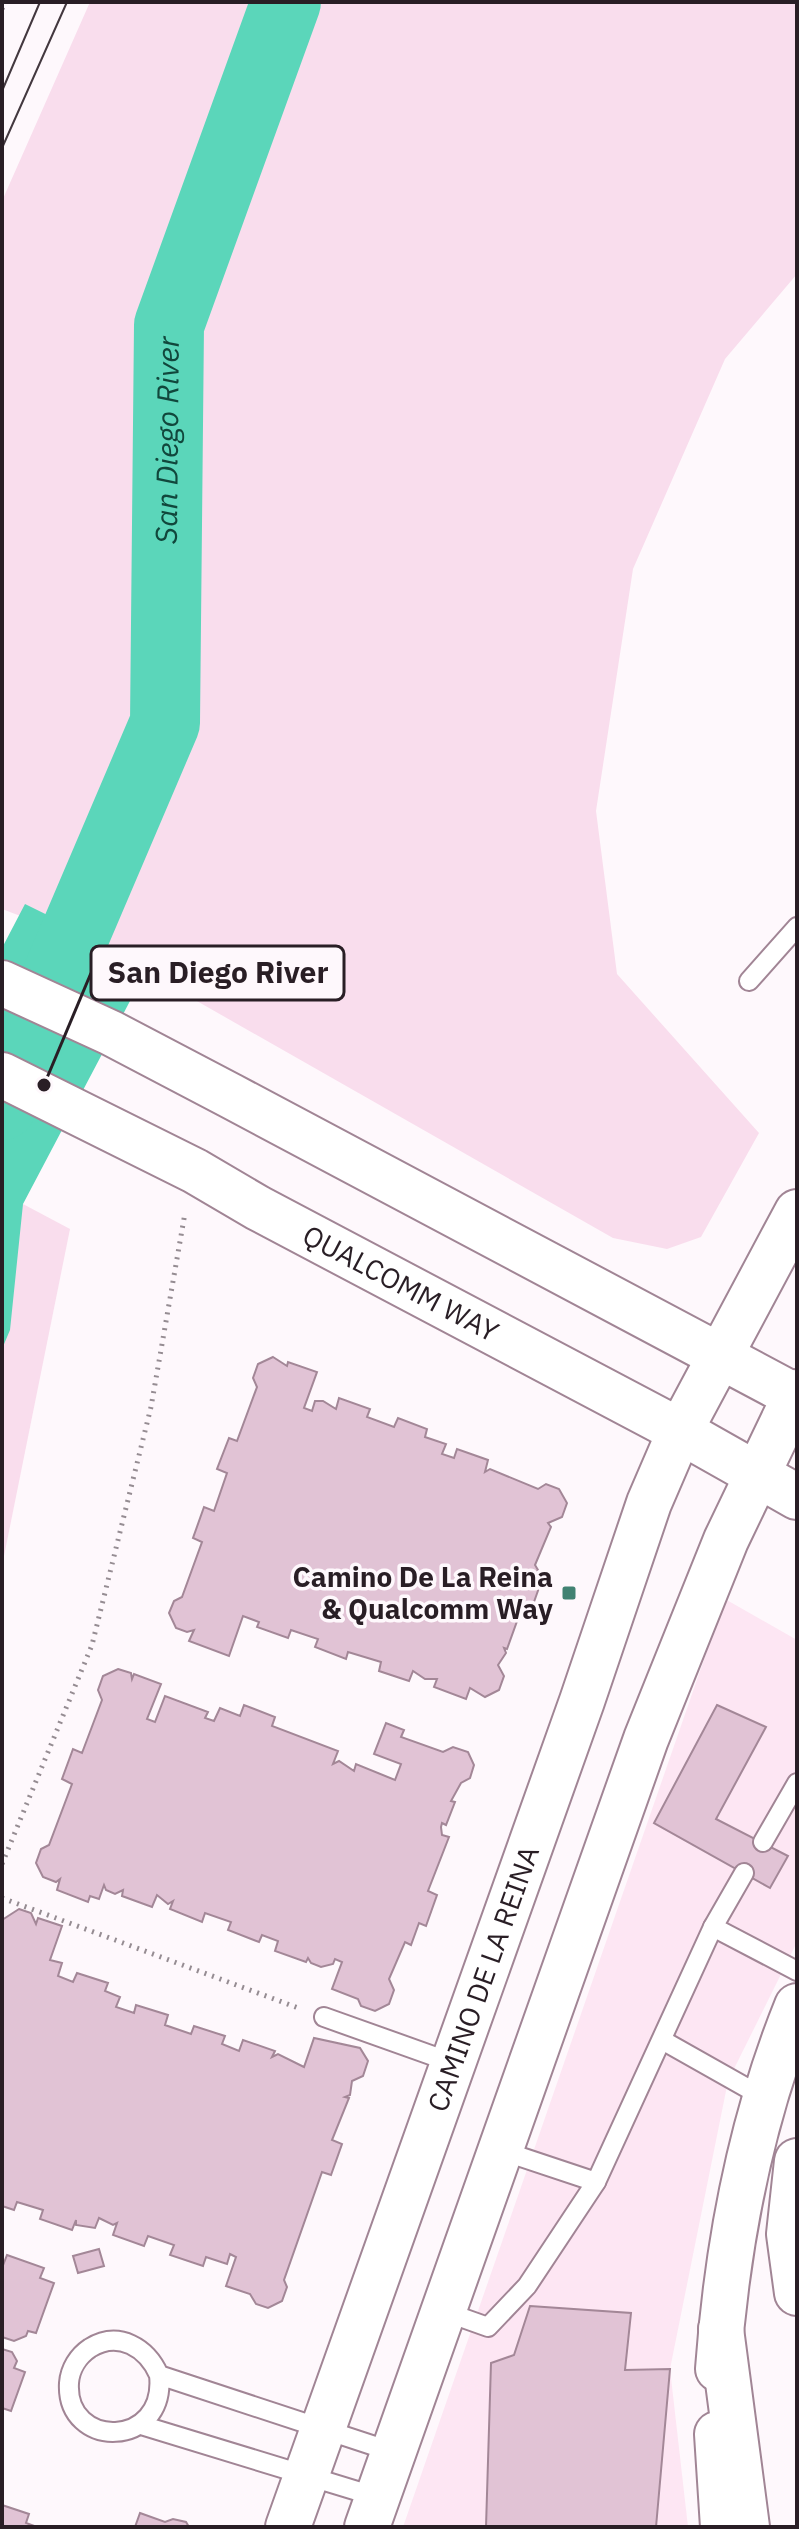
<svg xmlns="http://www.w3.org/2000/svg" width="799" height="2529" font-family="'IBM Plex Sans',sans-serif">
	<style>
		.built { fill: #fde6f3 }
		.green { fill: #f9dded }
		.water { fill: #5bd6ba }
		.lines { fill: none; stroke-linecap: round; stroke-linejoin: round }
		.river { stroke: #5bd6ba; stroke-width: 70 }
		.building { fill: #e1c3d5; stroke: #a38797; stroke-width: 2 }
		.service-casing { stroke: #a18595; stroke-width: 22 }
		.secondary-casing { stroke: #a18595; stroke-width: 48 }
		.primary-casing { stroke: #a18595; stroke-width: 48 }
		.motorway-casing { stroke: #a18595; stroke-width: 48 }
		.path { stroke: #958c92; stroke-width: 5; stroke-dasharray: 2 6; stroke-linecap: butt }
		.service { stroke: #fff; stroke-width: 18 }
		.secondary { stroke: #fff; stroke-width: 44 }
		.primary { stroke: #fff; stroke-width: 44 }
		.motorway { stroke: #fff; stroke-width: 44 }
		.tram { stroke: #43383f; stroke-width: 2 }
		.poi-dot { fill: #418272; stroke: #fef8fc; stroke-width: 3 }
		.labels { text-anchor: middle; stroke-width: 7; stroke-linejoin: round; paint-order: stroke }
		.street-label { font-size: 28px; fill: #291e25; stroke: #fef8fc }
		.poi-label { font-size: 28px; font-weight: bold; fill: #291e25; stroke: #fef8fc; text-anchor: end }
		.water-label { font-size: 30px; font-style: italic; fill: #11473c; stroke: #fef8fc }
		.leader { fill: none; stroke: #291e25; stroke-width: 3 }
		.callout-dot { fill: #291e25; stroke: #fef8fc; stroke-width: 3 }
		.callout { fill: #fef8fc; stroke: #291e25; stroke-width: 3 }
		.callout-label { font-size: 30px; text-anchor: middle; font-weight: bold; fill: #291e25 }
	</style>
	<rect width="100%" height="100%" fill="#fef8fc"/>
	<!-- built -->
	<path class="built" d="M725,1599L797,1640V1942L728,2081L670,2369L688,2527H403Z"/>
	<!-- green -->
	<g class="green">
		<path d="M90,2H797V274L725,359L633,569L596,811L617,974L759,1133L701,1237L667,1249L613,1238L102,947L2,909V201Z"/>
		<path d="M23,1204L70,1229L2,1566V1233Z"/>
	</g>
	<!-- water -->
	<path class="water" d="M25,904L149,965L23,1204L10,1330L2,1349V948Z"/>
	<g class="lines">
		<!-- river -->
		<path class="river" id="s1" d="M2,1105L165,723L169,325L286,2"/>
	</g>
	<!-- building -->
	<g class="building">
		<path d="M273,1357L287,1366L288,1362L317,1372L304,1408L312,1411L315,1401H323L336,1409L339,1398L370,1409L367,1417L394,1427L398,1418L427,1429L425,1437L446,1444L442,1454L454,1458L457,1449L488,1460L485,1472L490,1469L538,1489L546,1484L559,1489L567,1503L562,1517L548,1523L551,1527L535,1565L538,1570L530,1582L540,1585L529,1616L520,1613L507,1649L504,1648L506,1653L498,1665L504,1676L499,1690L485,1697L470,1688L466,1699L434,1687L437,1679H425L413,1671L409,1681L379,1671L381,1662L348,1652L346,1659L315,1647L318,1639L291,1630L288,1638L257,1627L259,1622L243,1616L229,1656L189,1641L194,1630L187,1632L176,1628L169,1613L174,1601L182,1597L202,1542L193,1538L204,1507L214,1511L227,1473L217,1469L229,1438L237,1441L257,1387L253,1378L258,1364Z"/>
		<path d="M118,1669L131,1673L132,1679L134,1674L161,1684L147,1719L155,1722L165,1696L208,1712L205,1718L214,1721L220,1708L240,1716L244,1705L275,1717L272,1726L338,1751L333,1764L339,1761L354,1771L356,1764L395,1780L401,1764L374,1754L386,1723L404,1730L401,1737L443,1752L453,1747L468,1752L474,1765L470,1778L461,1783L451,1801L455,1802L446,1825L442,1823L441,1827L442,1835L449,1837L428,1891L437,1895L426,1926L419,1923L411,1945L405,1942L389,1979L394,1990L389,2004L375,2011L361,2006L358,1999L332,1989L342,1962L335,1959L333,1964L321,1967L311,1963L308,1958L306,1962L275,1951L278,1941L262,1935L259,1942L228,1930L231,1922L205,1913L202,1922L170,1909L173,1901L168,1904L157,1895L152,1907L122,1896L123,1890L115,1894L106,1890L104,1885L99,1899L90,1896L88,1902L57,1890L60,1879L56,1882L43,1877L36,1863L41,1849L49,1845L72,1784L62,1779L73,1749L82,1753L102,1700L98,1690L103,1676Z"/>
		<path d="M717,1705L766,1727L716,1819L788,1856L770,1888L654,1823Z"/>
		<path d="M19,1909L31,1913L36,1924L38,1918L62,1926L50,1960L62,1963L58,1976L73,1982L77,1973L108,1983L105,1991L120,1997L116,2007L134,2013L136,2005L168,2015L165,2025L191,2034L194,2026L225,2036L222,2044L239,2051L243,2040L275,2051L272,2057L278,2054L304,2067L314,2038L360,2048L368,2061L363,2076L352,2081L350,2095L345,2097L349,2098L332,2140L342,2144L331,2175L322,2172L284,2280L287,2287L282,2301L268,2308L256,2304L250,2294L226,2286L236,2257L230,2254L227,2264L206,2257L203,2266L170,2255L174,2245L148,2236L144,2246L113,2235L117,2223L113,2225L99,2218L95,2228L76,2225V2220L72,2230L40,2219L43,2210L17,2202L14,2210L2,2206V1920Z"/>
		<path d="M99,2249L104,2266L78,2273L73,2256Z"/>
		<path d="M7,2255L44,2268L40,2278L54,2283L36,2333L28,2331L26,2336L14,2341L2,2337V2268Z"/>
		<path d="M530,2306L631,2313L625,2370L670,2369L656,2527H486L491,2363L514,2355Z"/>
		<path d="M2,2349L12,2352L17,2361L14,2368L25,2372L11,2411L2,2408Z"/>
		<path d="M2,2505L29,2514L26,2523L37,2527H2Z"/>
		<path d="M140,2513L165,2522L173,2519L186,2522L189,2527H135Z"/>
	</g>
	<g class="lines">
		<defs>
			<g id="service">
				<path d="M749,981L797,927"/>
				<path d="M763,1842L797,1783"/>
				<path d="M713,1927L797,1971"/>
				<path d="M324,2017L453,2063"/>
				<path d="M662,2040L763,2097"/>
				<path d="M500,2150L596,2182L713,1927L744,1873"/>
				<path d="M443,2311L488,2327L527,2286L596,2182"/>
				<path d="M159,2375C167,2449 65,2450 69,2383C70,2369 78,2356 90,2348C119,2330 147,2348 159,2375L393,2452"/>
				<path d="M141,2425L377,2497"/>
			</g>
			<g id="secondary">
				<path d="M797,2161L789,2234L797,2293"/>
				<path d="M718,2369C727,2244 750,2122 797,2006"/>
				<path d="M717,2434L723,2527"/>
				<path id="s2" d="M288,2527L582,1701L649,1503L680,1431L797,1212"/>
				<path d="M367,2527L646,1739L726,1540L797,1392"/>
			</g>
			<g id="primary">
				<path d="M2,983L111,1033L231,1096L797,1397"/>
				<path id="s3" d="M2,1075L195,1171L258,1208L680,1431L797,1497"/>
			</g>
			<path id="motorway" d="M721,2329L747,2527"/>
		</defs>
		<!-- service casing -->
		<use href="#service" class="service-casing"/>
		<!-- secondary casing -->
		<use href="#secondary" class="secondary-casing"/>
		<!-- primary casing -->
		<use href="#primary" class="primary-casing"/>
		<!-- motorway casing -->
		<use href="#motorway" class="motorway-casing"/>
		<!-- path -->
		<g class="path">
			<path d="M2,9L5,2"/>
			<path d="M2,1864L92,1645L151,1407L185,1213"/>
			<path d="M2,1898L301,2009"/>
		</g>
		<!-- service -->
		<use href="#service" class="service"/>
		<!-- secondary -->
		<use href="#secondary" class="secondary"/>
		<!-- primary -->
		<use href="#primary" class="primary"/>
		<!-- motorway -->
		<use href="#motorway" class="motorway"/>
		<!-- tram -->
		<g class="tram">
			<path d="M2,91L40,2"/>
			<path d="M2,148L67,2"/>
		</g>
	</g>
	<!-- markers -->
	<rect class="poi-dot" x="561" y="1585" width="16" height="16" rx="4"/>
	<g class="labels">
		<!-- street labels -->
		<g class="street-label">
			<text dy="10" stroke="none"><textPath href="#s3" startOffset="450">QUALCOMM WAY</textPath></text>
			<text dy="10" stroke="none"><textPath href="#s2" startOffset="582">CAMINO DE LA REINA</textPath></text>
		</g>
		<!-- poi labels -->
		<g class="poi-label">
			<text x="553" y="1587">Camino De La Reina<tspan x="553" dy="32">&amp; Qualcomm Way</tspan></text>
		</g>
		<!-- water labels -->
		<g class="water-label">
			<text dy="10" stroke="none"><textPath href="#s1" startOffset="698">San Diego River</textPath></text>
		</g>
	</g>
	<!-- callouts -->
	<path class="leader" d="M44 1085L91 973"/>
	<circle class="callout-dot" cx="44" cy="1085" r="8"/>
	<rect class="callout" x="91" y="946" width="253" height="54" rx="8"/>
	<g class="callout-label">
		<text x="218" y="983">San Diego River</text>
	</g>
	<!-- border -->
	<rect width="799" height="2529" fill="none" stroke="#291e25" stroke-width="8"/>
</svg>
